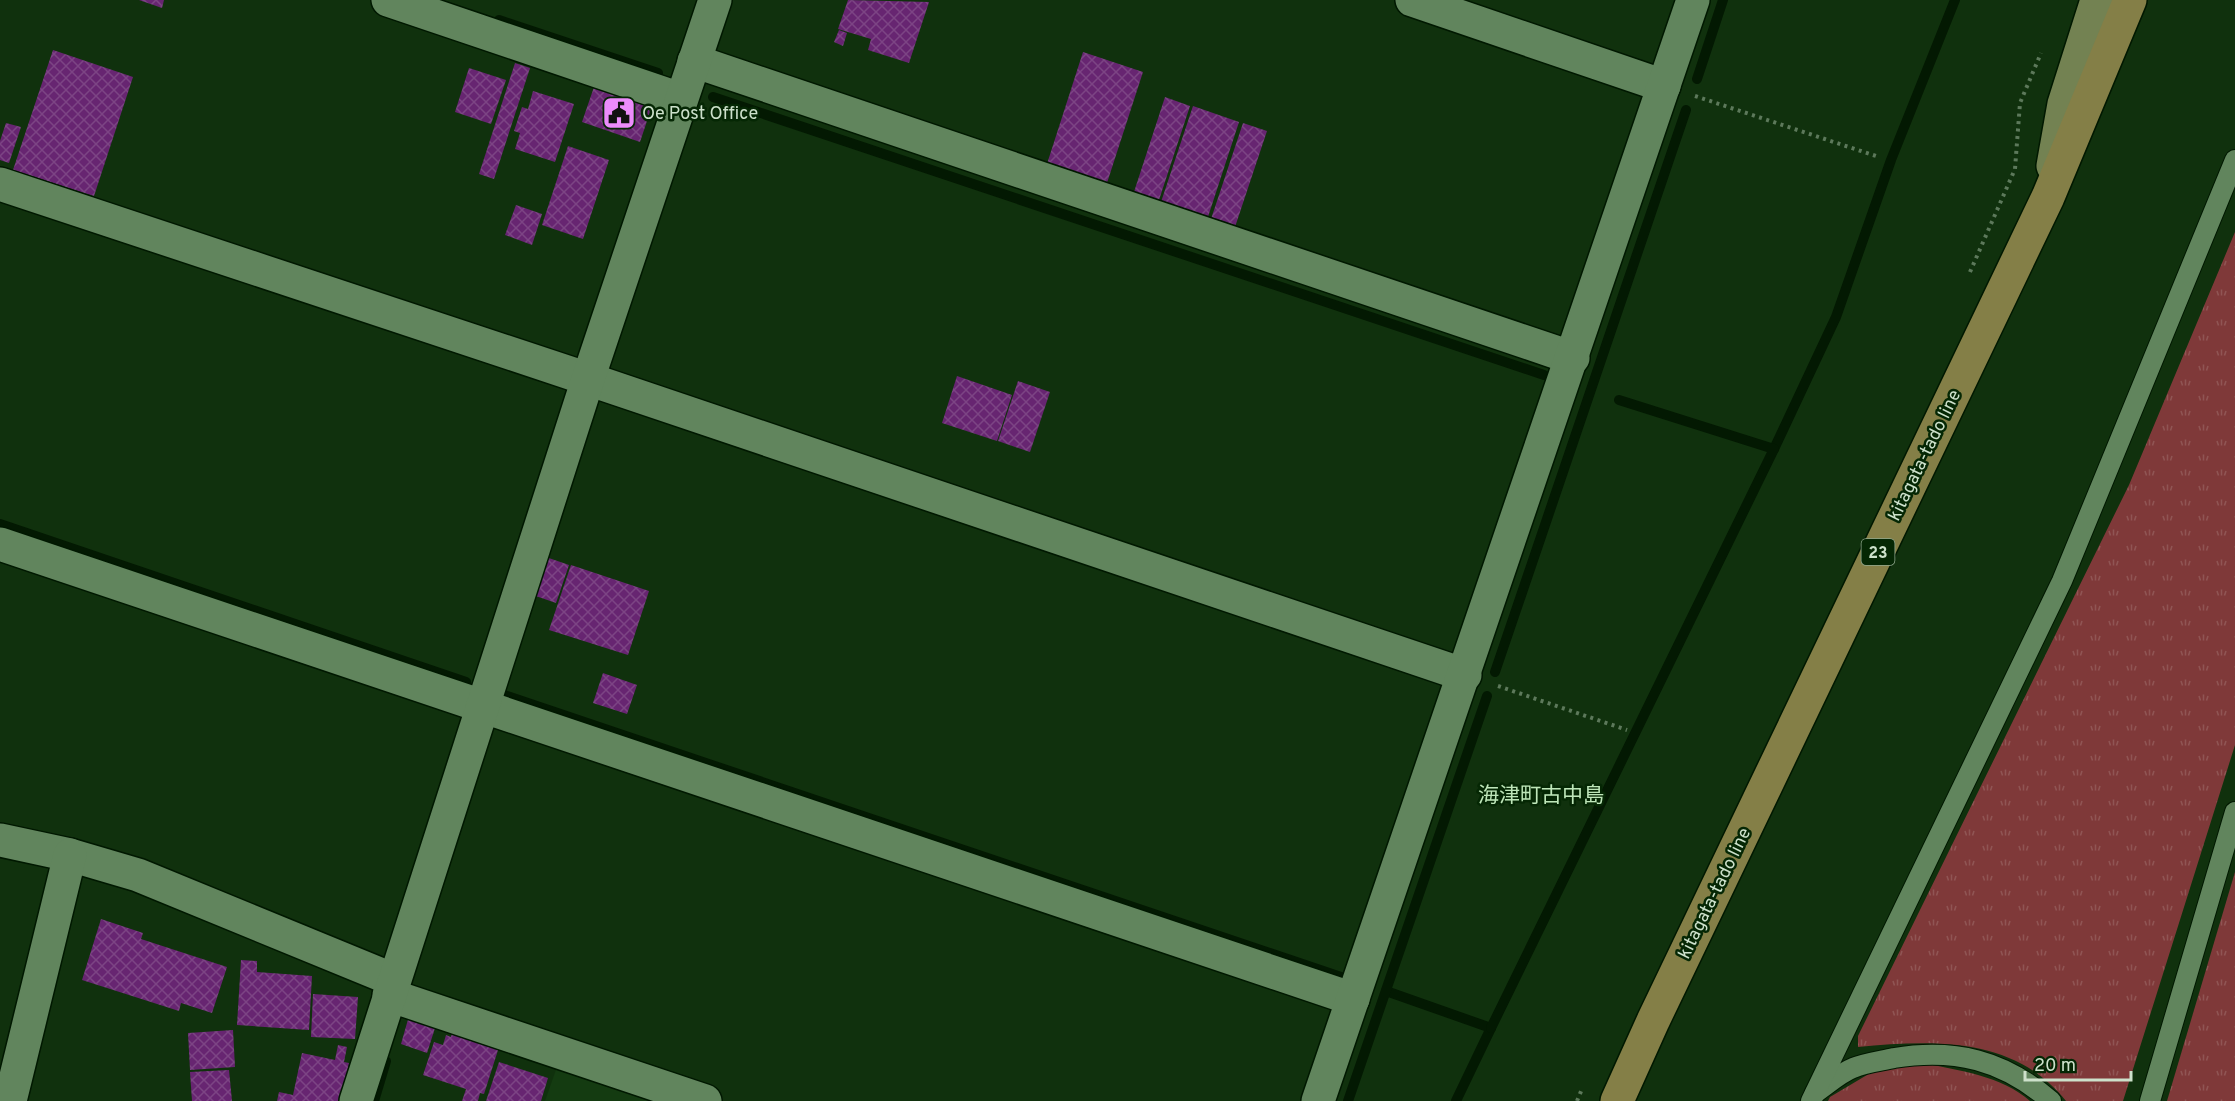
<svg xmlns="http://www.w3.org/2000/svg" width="2235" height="1101" font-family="Overpass,'Noto Sans JP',sans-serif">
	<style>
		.built { fill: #143b11 }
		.grass { fill: url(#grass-tufts) }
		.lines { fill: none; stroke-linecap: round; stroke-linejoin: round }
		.stream { stroke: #031902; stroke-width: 10 }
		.building { fill: url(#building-cross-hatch) }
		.lane-casing { stroke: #001800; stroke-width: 22 }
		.street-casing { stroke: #001800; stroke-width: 36 }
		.secondary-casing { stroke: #001800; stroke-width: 36 }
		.primary-casing { stroke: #001800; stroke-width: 36 }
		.path { stroke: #5d795b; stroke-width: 4; stroke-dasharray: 3 4.5; stroke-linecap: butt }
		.lane { stroke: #61855d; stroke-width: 20 }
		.street { stroke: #61855d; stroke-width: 33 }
		.secondary { stroke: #738252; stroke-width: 33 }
		.primary { stroke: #847f47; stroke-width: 33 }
		.labels { text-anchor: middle; stroke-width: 5; stroke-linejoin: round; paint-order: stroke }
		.shield { fill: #052704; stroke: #91a98f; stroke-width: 1.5 }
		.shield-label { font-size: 16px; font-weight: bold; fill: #cde1cb }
		.poi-label { font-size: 18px; fill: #cde1cb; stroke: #052704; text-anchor: start }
		.street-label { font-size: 18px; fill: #cde1cb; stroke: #052704 }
		.quarter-label { font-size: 21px; fill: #bee6b9; stroke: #052704 }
	</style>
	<defs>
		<pattern id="grass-tufts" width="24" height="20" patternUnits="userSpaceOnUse" patternTransform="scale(1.5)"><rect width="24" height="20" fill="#7f3939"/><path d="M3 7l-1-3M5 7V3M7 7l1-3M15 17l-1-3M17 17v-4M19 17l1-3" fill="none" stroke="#905554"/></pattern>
		<pattern id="building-cross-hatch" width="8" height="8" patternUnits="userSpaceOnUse" patternTransform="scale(1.5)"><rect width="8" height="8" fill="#672571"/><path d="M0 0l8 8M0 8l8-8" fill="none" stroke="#7c4484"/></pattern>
	</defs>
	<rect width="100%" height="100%" fill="#10310d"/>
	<!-- built -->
	<path class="built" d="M559,1061L678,1101H545Z"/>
	<!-- grass -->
	<g class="grass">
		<path d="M2235,232V745L2123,1101H2066C2014,1036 1933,1040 1858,1047V1036L2129,485Z"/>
		<path d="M2235,872V1101H2167Z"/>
		<path d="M1922,1063C1958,1070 2002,1076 2030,1101H1828L1830,1097L1872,1072Z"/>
	</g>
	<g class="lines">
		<!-- stream -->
		<g class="stream">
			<path d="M499,20L658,73"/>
			<path d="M1697,79L1723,0"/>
			<path d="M713,97L1544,375"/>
			<path d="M1774,449L1836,317L1891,160L1955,0"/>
			<path d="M0,524L466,682"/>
			<path d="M1495,672L1686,110"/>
			<path d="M498,693L1341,977"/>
			<path d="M1386,991L1491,1028L1456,1101"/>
			<path d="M1491,1028L1774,449L1619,400"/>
			<path d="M374,1101L386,1061"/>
			<path d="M1348,1101L1487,696"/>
		</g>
	</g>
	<!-- building -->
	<g class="building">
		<path d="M139,0H164L162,8Z"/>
		<path d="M848,0L929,2L909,63L868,50L871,39L838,29Z"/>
		<path d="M839,30L847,33L843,46L834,42Z"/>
		<path d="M53,50L133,77L94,196L13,170Z"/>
		<path d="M1083,52L1143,72L1106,186L1046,167Z"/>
		<path d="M515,63L530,68L494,179L479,174Z"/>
		<path d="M469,68L506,80L491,124L455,112Z"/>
		<path d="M594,87L652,106L640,142L582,122Z"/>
		<path d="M533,91L574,104L555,162L515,149L520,133L514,131L522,107L528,109Z"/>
		<path d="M1165,97L1190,106L1157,206L1132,198Z"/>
		<path d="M1193,106L1239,122L1206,223L1159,208Z"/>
		<path d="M6,123L21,127L9,163L0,160V141Z"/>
		<path d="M1243,123L1267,131L1233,233L1209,225Z"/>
		<path d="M568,146L609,160L583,239L542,225Z"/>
		<path d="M516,205L542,214L532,245L505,235Z"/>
		<path d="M957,376L1012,395L997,441L942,423Z"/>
		<path d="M1018,381L1050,392L1030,452L998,441Z"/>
		<path d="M543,556L569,565L556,603L530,594Z"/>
		<path d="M571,565L649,591L628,655L549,630Z"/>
		<path d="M603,673L637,685L627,714L593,703Z"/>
		<path d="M101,919L143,933L141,939L227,967L212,1013L181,1003L179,1011L82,980Z"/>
		<path d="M241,960L257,961V972L312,976L309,1030L237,1025Z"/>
		<path d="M313,994L358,997L355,1039L311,1037Z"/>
		<path d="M409,1016L436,1025L427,1053L401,1044Z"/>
		<path d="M233,1030L235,1067L190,1070L188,1033Z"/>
		<path d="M452,1032L499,1047L484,1094L480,1093L478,1101H462L466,1089L423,1075L434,1042L443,1045L446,1035L451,1037Z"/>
		<path d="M338,1045L347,1047L344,1062L349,1063L341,1101H277L279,1092L293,1095L302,1053L335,1060Z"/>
		<path d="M499,1062L548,1078L541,1101H486Z"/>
		<path d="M229,1070L232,1101H192L190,1072Z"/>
	</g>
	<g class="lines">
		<defs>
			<g id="lane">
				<path d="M1815,1093C1827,1085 1840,1073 1853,1068C1865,1063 1881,1061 1894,1058C1955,1048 2003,1060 2051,1101"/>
				<path d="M1811,1101L2062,581L2235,160"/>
				<path d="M2150,1101L2235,812"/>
			</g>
			<g id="street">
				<path d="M388,0L680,99"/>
				<path d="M1412,0L1664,86"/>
				<path d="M694,61L1573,358"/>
				<path d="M0,184L588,379L1465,675"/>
				<path d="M0,544L1353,999"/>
				<path d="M0,840L70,855L138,875L394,980"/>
				<path d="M389,995L705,1101"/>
				<path d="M10,1101L70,855"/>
				<path d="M356,1101L588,379L715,0"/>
				<path d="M1318,1101L1693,0"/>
			</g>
			<path id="secondary" d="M2053,166L2064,104L2097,0"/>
			<path id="primary" d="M1617,1101L1653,1021L2048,197L2130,0"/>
		</defs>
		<!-- lane casing -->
		<use href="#lane" class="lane-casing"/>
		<!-- street casing -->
		<use href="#street" class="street-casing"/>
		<!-- secondary casing -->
		<use href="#secondary" class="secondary-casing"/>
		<!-- primary casing -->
		<use href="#primary" class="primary-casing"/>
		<!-- path -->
		<g class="path">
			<path d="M1695,96L1876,156"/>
			<path d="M1970,272L2015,169L2020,103L2041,53"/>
			<path d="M1498,686L1627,730"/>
			<path d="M1577,1101L1582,1089"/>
		</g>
		<!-- lane -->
		<use href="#lane" class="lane"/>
		<!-- street -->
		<use href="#street" class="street"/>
		<!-- secondary -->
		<use href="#secondary" class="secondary"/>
		<!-- primary -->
		<use href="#primary" class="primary"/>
	</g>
	<!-- icons -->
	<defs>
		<symbol id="civic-square" viewBox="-11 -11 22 22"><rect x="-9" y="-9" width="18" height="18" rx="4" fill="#ec8cfb" stroke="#052704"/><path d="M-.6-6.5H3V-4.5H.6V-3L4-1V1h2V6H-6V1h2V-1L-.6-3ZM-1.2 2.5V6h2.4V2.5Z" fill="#111"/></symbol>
	</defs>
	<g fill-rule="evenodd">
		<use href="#civic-square" x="600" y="94" width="38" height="38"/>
	</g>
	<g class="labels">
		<!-- shield labels -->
		<rect class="shield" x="1861.5" y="539" width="33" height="26" rx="4.5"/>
		<g class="shield-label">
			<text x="1878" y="558">23</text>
		</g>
		<!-- poi labels -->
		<g class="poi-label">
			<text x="642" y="119">Oe Post Office</text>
		</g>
		<!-- street labels -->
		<g class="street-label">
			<text transform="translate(1924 455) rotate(-64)" y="6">kitagata-tado line</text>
			<text transform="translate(1714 893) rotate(-64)" y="6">kitagata-tado line</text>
		</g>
		<!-- quarter labels -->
		<g class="quarter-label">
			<text x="1541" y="802">海津町古中島</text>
		</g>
	</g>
	<!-- scale -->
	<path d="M2025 1071v9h106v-9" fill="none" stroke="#cde1cb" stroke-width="3"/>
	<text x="2034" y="1071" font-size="18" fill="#cde1cb" stroke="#052704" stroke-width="4.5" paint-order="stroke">20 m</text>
</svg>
